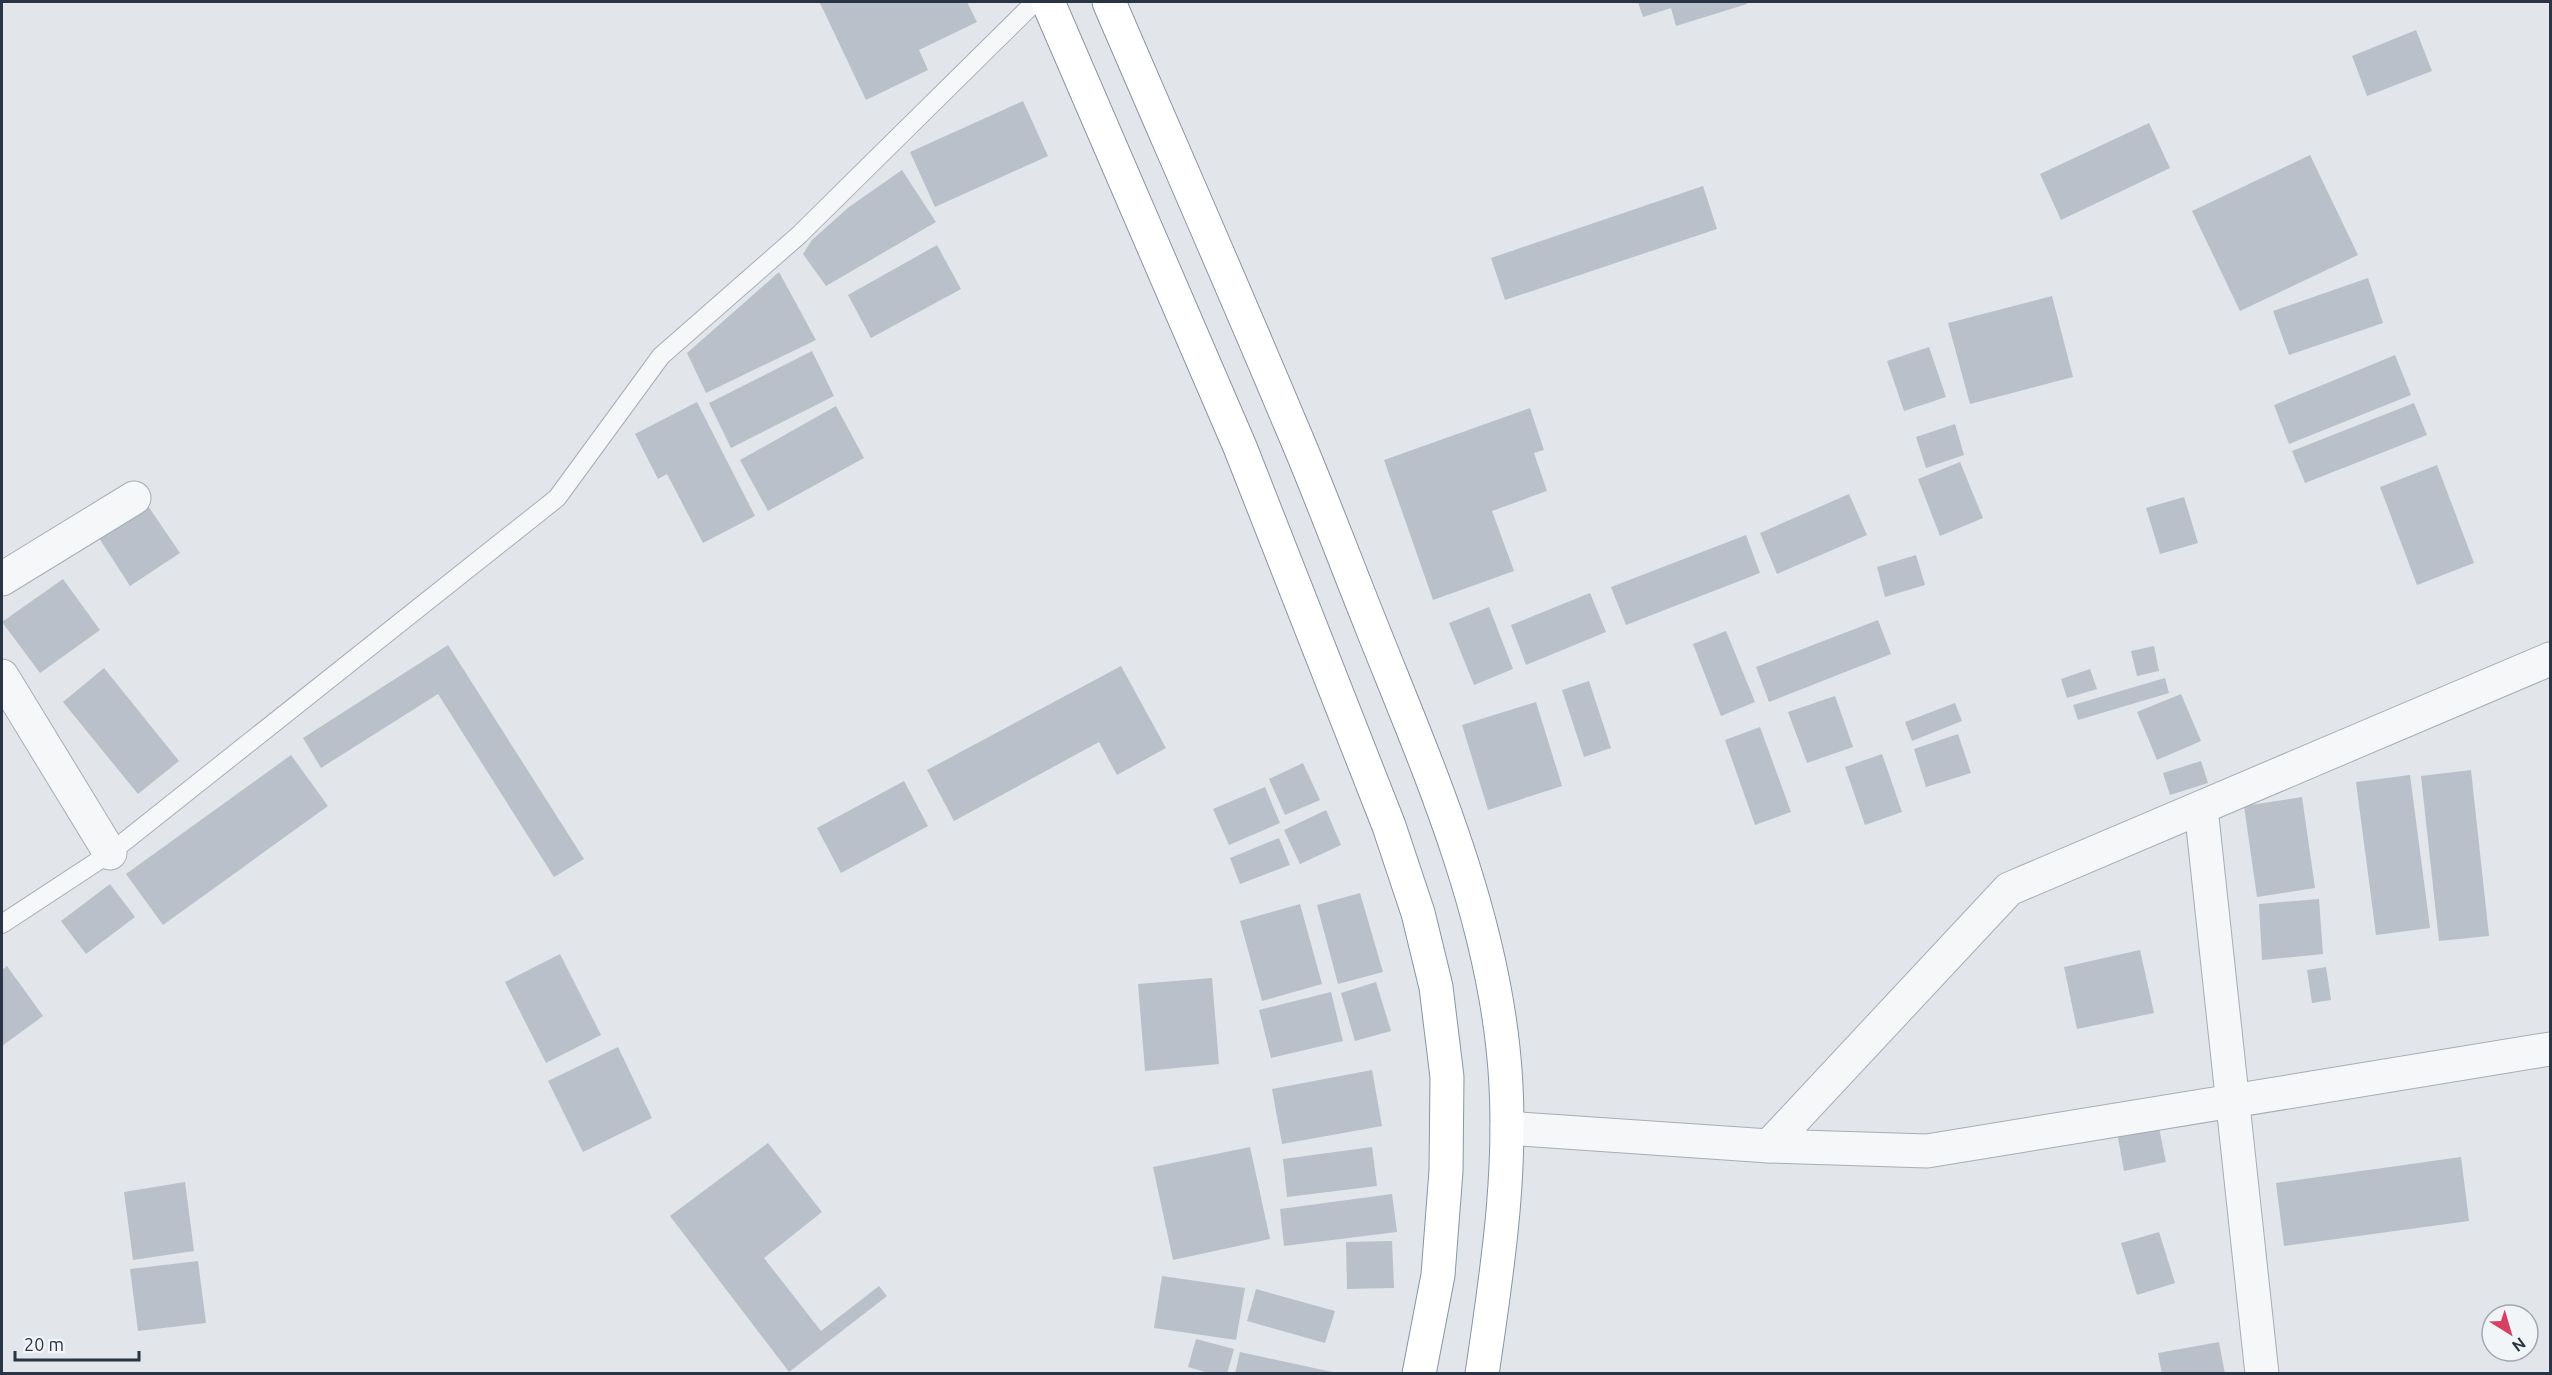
<svg xmlns="http://www.w3.org/2000/svg" width="2552" height="1375" font-family="Ubuntu,sans-serif">
	<style>
		.building { fill: #b9c0c9 }
		.lines { fill: none; stroke-linecap: round; stroke-linejoin: round }
		.service-casing { stroke: #a7adb6; stroke-width: 20 }
		.minor-casing { stroke: #a7adb6; stroke-width: 35 }
		.trunk-casing { stroke: #8895a3; stroke-width: 35 }
		.service { stroke: #f5f7f9; stroke-width: 18 }
		.minor { stroke: #f5f7f9; stroke-width: 33 }
		.trunk { stroke: #fff; stroke-width: 33 }
	</style>
	<rect width="100%" height="100%" fill="#e2e6eb"/>
	<!-- building -->
	<g class="building">
		<path d="M823,2H967L977,22L919,50L928,70L866,100L820,3Z"/>
		<path d="M1638,2H1746L1747,4L1676,26L1671,8L1643,17Z"/>
		<path d="M2416,30L2432,71L2367,96L2352,56Z"/>
		<path d="M1023,101L1048,156L935,207L910,152Z"/>
		<path d="M2149,123L2170,168L2061,220L2040,174Z"/>
		<path d="M2310,155L2358,255L2240,311L2192,211Z"/>
		<path d="M902,170L936,222L826,286L803,254L812,240L849,207Z"/>
		<path d="M1703,186L1717,229L1505,300L1491,258Z"/>
		<path d="M937,245L961,289L871,338L848,295Z"/>
		<path d="M779,272L816,340L706,393L687,353Z"/>
		<path d="M2368,278L2383,323L2289,355L2273,311Z"/>
		<path d="M2052,296L2073,377L1970,404L1948,323Z"/>
		<path d="M1929,347L1946,397L1904,411L1887,361Z"/>
		<path d="M812,351L834,396L731,448L709,403Z"/>
		<path d="M2395,355L2411,395L2289,444L2274,405Z"/>
		<path d="M697,402L755,516L703,543L667,474L658,479L635,434Z"/>
		<path d="M2414,403L2427,435L2305,483L2292,451Z"/>
		<path d="M836,406L864,458L768,511L740,460Z"/>
		<path d="M1530,408L1544,450L1534,453L1547,491L1492,511L1514,571L1433,600L1384,460Z"/>
		<path d="M1955,424L1964,455L1926,468L1916,437Z"/>
		<path d="M1960,462L1983,518L1940,536L1918,479Z"/>
		<path d="M2437,465L2474,563L2417,585L2380,487Z"/>
		<path d="M1849,494L1867,535L1777,574L1760,533Z"/>
		<path d="M2184,497L2198,543L2160,554L2146,508Z"/>
		<path d="M148,506L180,553L130,586L99,538Z"/>
		<path d="M1746,535L1760,573L1626,625L1611,587Z"/>
		<path d="M1916,555L1925,585L1885,597L1877,567Z"/>
		<path d="M63,579L100,630L40,673L2,622Z"/>
		<path d="M1590,593L1606,632L1526,665L1511,625Z"/>
		<path d="M1489,607L1513,669L1474,685L1449,623Z"/>
		<path d="M1878,620L1891,654L1769,702L1756,667Z"/>
		<path d="M1726,631L1755,702L1721,716L1693,644Z"/>
		<path d="M448,645L584,859L554,877L438,694L321,768L303,738Z"/>
		<path d="M2154,646L2159,671L2137,676L2131,651Z"/>
		<path d="M1121,666L1166,748L1117,775L1099,742L954,821L927,770Z"/>
		<path d="M104,668L179,761L138,794L63,702Z"/>
		<path d="M2090,669L2097,689L2067,698L2061,679Z"/>
		<path d="M2165,678L2169,693L2078,720L2073,705Z"/>
		<path d="M1589,681L1611,748L1584,757L1562,690Z"/>
		<path d="M2181,694L2201,741L2157,760L2137,712Z"/>
		<path d="M1835,696L1853,747L1807,763L1788,712Z"/>
		<path d="M1536,702L1562,786L1488,810L1462,725Z"/>
		<path d="M1955,703L1962,721L1912,741L1905,722Z"/>
		<path d="M1760,727L1791,812L1755,825L1725,740Z"/>
		<path d="M1958,734L1971,773L1926,787L1914,749Z"/>
		<path d="M1882,754L1902,812L1865,825L1845,767Z"/>
		<path d="M291,755L328,806L163,925L126,874Z"/>
		<path d="M2201,761L2208,783L2170,795L2163,773Z"/>
		<path d="M1303,763L1320,800L1285,815L1269,779Z"/>
		<path d="M2471,770L2489,936L2439,941L2421,776Z"/>
		<path d="M2410,775L2430,928L2376,935L2356,782Z"/>
		<path d="M904,781L928,826L841,873L817,828Z"/>
		<path d="M1265,787L1280,823L1229,845L1213,809Z"/>
		<path d="M2302,797L2315,888L2257,897L2244,806Z"/>
		<path d="M1326,810L1341,845L1300,864L1284,830Z"/>
		<path d="M1279,838L1290,865L1240,884L1230,858Z"/>
		<path d="M110,884L135,917L86,954L61,921Z"/>
		<path d="M1360,893L1383,972L1338,984L1317,905Z"/>
		<path d="M2319,899L2323,954L2262,960L2259,904Z"/>
		<path d="M1300,904L1322,984L1262,1001L1240,921Z"/>
		<path d="M2140,950L2154,1013L2077,1029L2064,967Z"/>
		<path d="M560,954L601,1035L546,1063L505,982Z"/>
		<path d="M7,966L43,1016L2,1046V970Z"/>
		<path d="M2326,967L2331,1000L2312,1003L2307,970Z"/>
		<path d="M1212,978L1219,1064L1145,1071L1138,984Z"/>
		<path d="M1376,982L1391,1031L1355,1041L1341,993Z"/>
		<path d="M1331,992L1343,1041L1271,1058L1259,1010Z"/>
		<path d="M618,1047L652,1118L583,1152L548,1081Z"/>
		<path d="M1372,1070L1382,1126L1282,1144L1272,1089Z"/>
		<path d="M2158,1123L2166,1162L2124,1171L2117,1132Z"/>
		<path d="M768,1143L822,1212L764,1258L821,1331L879,1286L887,1296L789,1372L670,1216Z"/>
		<path d="M1250,1147L1270,1239L1173,1260L1153,1167Z"/>
		<path d="M1372,1147L1377,1186L1287,1197L1283,1159Z"/>
		<path d="M2461,1157L2469,1221L2284,1246L2276,1183Z"/>
		<path d="M185,1182L194,1251L133,1260L124,1192Z"/>
		<path d="M1392,1194L1397,1232L1284,1246L1280,1209Z"/>
		<path d="M2159,1232L2175,1283L2137,1295L2121,1243Z"/>
		<path d="M1392,1241L1394,1288L1347,1289L1346,1242Z"/>
		<path d="M198,1261L206,1323L138,1331L130,1269Z"/>
		<path d="M1162,1276L1245,1288L1236,1340L1154,1328Z"/>
		<path d="M1256,1289L1335,1311L1325,1343L1247,1321Z"/>
		<path d="M1196,1339L1234,1349L1227,1374H1212L1188,1367Z"/>
		<path d="M2219,1342L2225,1374H2162L2158,1353Z"/>
		<path d="M1240,1352L1337,1373L1336,1374H1235Z"/>
	</g>
	<g class="lines">
		<defs>
			<path id="service" d="M2,924L110,853L557,498L661,356L799,235L1035,2"/>
			<g id="minor">
				<path d="M2,579L134,498"/>
				<path d="M2,676L110,853"/>
				<path d="M2201,808L2262,1374"/>
				<path d="M1507,1128L1769,1146L1927,1151L2550,1049"/>
				<path d="M1769,1146L2009,889L2550,659"/>
			</g>
			<g id="trunk">
				<path d="M1048,2L1240,447L1389,826L1418,913L1436,987L1447,1077L1446,1171L1438,1275L1419,1374"/>
				<path d="M1109,2C1169,142 1231,282 1290,423C1319,490 1344,558 1371,625C1426,763 1487,899 1503,1048C1515,1156 1498,1267 1482,1374"/>
			</g>
		</defs>
		<!-- service casing -->
		<use href="#service" class="service-casing"/>
		<!-- minor casing -->
		<use href="#minor" class="minor-casing"/>
		<!-- trunk casing -->
		<use href="#trunk" class="trunk-casing"/>
		<!-- service -->
		<use href="#service" class="service"/>
		<!-- minor -->
		<use href="#minor" class="minor"/>
		<!-- trunk -->
		<use href="#trunk" class="trunk"/>
	</g>
	<!-- border -->
	<rect width="2552" height="1375" fill="none" stroke="#293544" stroke-width="6"/>
	<!-- north arrow -->
	<g transform="translate(2510 1333) rotate(143)"><circle r="28" fill="#f2f5f8" stroke="#a2a8b0" stroke-width="1.5"/>
	<path d="M0-4.5L10 22L0 15L-10 22Z" fill="#d74061"/>
	<text y="-9" font-size="16" font-weight="bold" text-anchor="middle" fill="#293544">N</text>
	</g>
	<!-- scale -->
	<path d="M15 1351v9h124v-9" fill="none" stroke="#293544" stroke-width="3"/>
	<text x="24" y="1351" font-size="18" fill="#293544" stroke="#f2f5f8" stroke-width="4.5" paint-order="stroke">20 m</text>
</svg>
